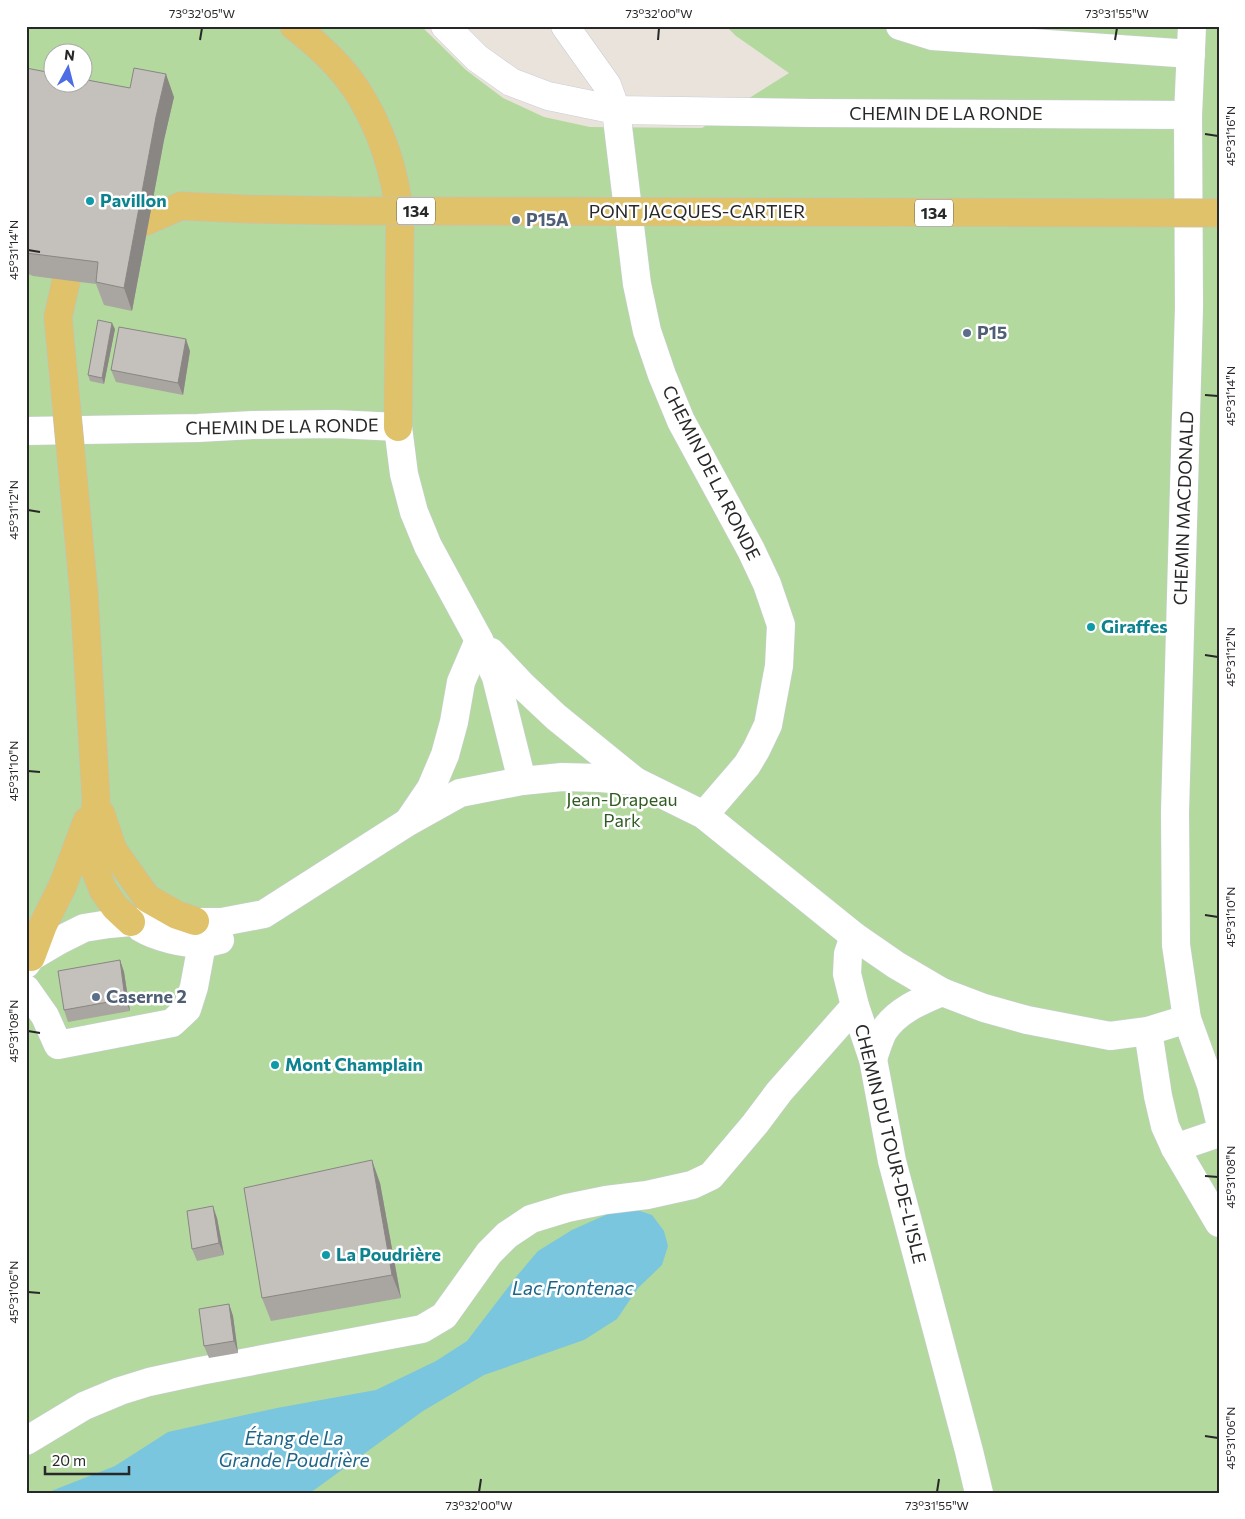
<svg xmlns="http://www.w3.org/2000/svg" width="1245" height="1519" font-family="Commissioner,sans-serif">
	<style>
		.green { fill: #b3d99e; fill-rule: evenodd }
		.water { fill: #7ac6df }
		.lines { fill: none; stroke-linecap: round; stroke-linejoin: round }
		.minor-casing { stroke: #cacdd8; stroke-width: 29 }
		.major-casing { stroke: #c3c3c3; stroke-width: 29 }
		.minor { stroke: #fff; stroke-width: 28 }
		.major { stroke: #dfc26a; stroke-width: 28 }
		.major-bridge-casing { stroke: #c3c3c3; stroke-width: 29; stroke-linecap: butt }
		.major-bridge { stroke: #dfc26a; stroke-width: 28 }
		.wall { fill: #a9a5a1 }
		.shaded-wall { fill: #898683 }
		.building { fill: #c4c0bb; stroke: #898683 }
		.ticks { fill: none; stroke: #282828; stroke-width: 2 }
		.culture-dot { fill: #0f9aa8; stroke: #fff; stroke-width: 2 }
		.service-dot { fill: #5c6f8a; stroke: #fff; stroke-width: 2 }
		.labels { text-anchor: middle; stroke-width: 5; stroke-linejoin: round; paint-order: stroke }
		.shield { fill: #fff; stroke: #686868; stroke-width: 1 }
		.shield-label { font-size: 16px; font-weight: bold; fill: #282828 }
		.street-label { font-size: 18px; fill: #282828; stroke: #fff }
		.culture-label { font-size: 18px; font-weight: bold; fill: #0d838f; stroke: #fff; text-anchor: start }
		.service-label { font-size: 18px; font-weight: bold; fill: #4e5e75; stroke: #fff; text-anchor: start }
		.park-label { font-size: 18px; fill: #2f5c22; stroke: #fff }
		.water-label { font-size: 19px; font-style: italic; fill: #1d6588; stroke: #fff }
		.neatline { fill: none; stroke: #282828; stroke-width: 2 }
		.ticks-label { font-size: 12px; text-anchor: middle; fill: #282828 }
	</style>
	<rect width="100%" height="100%" fill="#e9e3db"/>
	<!-- green -->
	<path class="green" d="M26,26H421L466,70L503,98L544,117L590,127L702,128L789,73L736,36L726,26H1219V1493H26ZM52,52H82V82H52Z"/>
	<!-- water -->
	<path class="water" d="M634,1209L652,1215L664,1231L668,1246L662,1265L638,1288L617,1319L584,1340L484,1375L423,1411L310,1493H46L115,1466L168,1432L277,1408L376,1390L436,1361L467,1341L516,1277L538,1251L572,1230L610,1213Z"/>
	<g class="lines">
		<defs>
			<g id="minor">
				<path d="M445,26L477,58L511,82L548,96L616,110L811,113L1188,115"/>
				<path d="M565,26L607,85L616,110L637,284L647,331L662,375L681,421L751,550L767,584L781,625L779,666L768,725L756,750L747,765L704,815"/>
				<path d="M900,26L932,36L1191,54"/>
				<path d="M1192,26L1188,115L1189,307L1175,812L1176,945L1187,1019L1211,1085L1219,1118"/>
				<path d="M26,431L198,428L253,425L335,424L398,427L404,474L414,512L428,546L479,640L496,677L522,781"/>
				<path d="M491,652L523,686L556,717L635,781"/>
				<path d="M410,819L431,788L445,755L454,722L461,682L479,640"/>
				<path d="M141,928C156,937 186,945 204,943C209,943 215,941 220,940"/>
				<path d="M854,936L848,954L847,974L855,1006L873,1059L892,1161L969,1451L979,1493"/>
				<path d="M26,964L31,957L60,940L84,928L109,924L131,922H222L264,914L408,822L460,793L522,781L562,777L600,778L635,781L704,815L854,936L896,965L942,992L984,1008L1027,1020L1110,1036L1148,1031L1187,1019"/>
				<path d="M26,989L45,1016L58,1045L172,1023L187,1009L194,987L202,944"/>
				<path d="M1148,1031L1158,1096L1165,1126L1175,1148L1219,1223"/>
				<path d="M873,1059C876,1050 879,1040 883,1032C896,1011 920,1001 942,992"/>
				<path d="M1175,1148L1219,1133"/>
				<path d="M26,1441L84,1406L120,1391L149,1382L200,1371L422,1329L444,1316L489,1253L507,1235L531,1219L567,1208L606,1200L647,1195L692,1185L711,1176L755,1124L779,1092L855,1006"/>
			</g>
			<g id="major">
				<path d="M294,26C317,44 340,65 356,89C381,127 396,174 400,219L398,427"/>
				<path d="M58,317L69,268L80,253L97,242L181,206"/>
				<path d="M84,594L96,799L93,864L103,890L115,907L131,922"/>
				<path d="M101,814L113,850L147,898L177,915L195,921"/>
				<path d="M31,957L43,925L63,885L87,821"/>
			</g>
		</defs>
		<!-- minor casing -->
		<use href="#minor" class="minor-casing"/>
		<!-- major casing -->
		<use href="#major" class="major-casing"/>
		<!-- minor -->
		<use href="#minor" class="minor"/>
		<!-- major -->
		<use href="#major" class="major"/>
		<defs>
			<g id="major-bridge">
				<path d="M181,206L246,209L354,211L1219,213"/>
				<path d="M58,317L84,594"/>
			</g>
		</defs>
		<!-- major-bridge casing -->
		<use href="#major-bridge" class="major-bridge-casing"/>
		<!-- major-bridge -->
		<use href="#major-bridge" class="major-bridge"/>
	</g>
	<!-- wall -->
	<g class="wall">
		<path d="M26,68L174,97L164,140L132,311L104,305L96,284L33,276L26,273Z"/>
		<path d="M115,329L104,384L90,381L88,375Z"/>
		<path d="M190,351L183,395L116,382L111,370Z"/>
		<path d="M120,960L124,972L130,1011L68,1022L64,1010Z"/>
		<path d="M380,1183L401,1298L271,1321L262,1298Z"/>
		<path d="M217,1218L224,1255L197,1261L192,1249Z"/>
		<path d="M229,1304L233,1316L238,1353L209,1358L204,1346Z"/>
	</g>
	<!-- shaded-wall -->
	<g class="shaded-wall">
		<path d="M166,74L174,97L164,140L132,311L124,288L156,117Z"/>
		<path d="M112,323L115,329L104,384L102,378Z"/>
		<path d="M186,339L190,351L183,395L178,383Z"/>
		<path d="M120,960L124,972L130,1011L125,999Z"/>
		<path d="M372,1160L380,1183L401,1298L392,1275Z"/>
		<path d="M213,1206L217,1218L224,1255L219,1243Z"/>
		<path d="M229,1304L233,1316L238,1353L234,1341Z"/>
	</g>
	<!-- building -->
	<g class="building">
		<path d="M26,68L52,73V82H82V79L130,88L134,68L166,74L156,117L124,288L96,282L98,262L26,253Z"/>
		<path d="M98,320L112,323L102,378L88,375Z"/>
		<path d="M119,327L186,339L178,383L111,370Z"/>
		<path d="M120,960L125,999L64,1010L58,971Z"/>
		<path d="M372,1160L392,1275L262,1298L244,1188Z"/>
		<path d="M213,1206L219,1243L192,1249L187,1211Z"/>
		<path d="M229,1304L234,1341L204,1346L199,1309Z"/>
	</g>
	<!-- ticks -->
	<path class="ticks" d="M200,40L202,28M658,40L659,28M1115,40L1117,28M1205,134L1218,136M28,250L40,252M1205,395L1218,396M28,510L40,512M1205,655L1218,657M28,771L40,772M1205,915L1218,917M28,1031L40,1033M1205,1176L1218,1177M28,1292L40,1293M1205,1436L1218,1438M479,1492L481,1479M937,1492L939,1479"/>
	<!-- markers -->
	<g class="culture-dot">
		<circle cx="90" cy="201" r="5"/>
		<circle cx="1091" cy="627" r="5"/>
		<circle cx="275" cy="1065" r="5"/>
		<circle cx="326" cy="1255" r="5"/>
	</g>
	<g class="service-dot">
		<circle cx="516" cy="220" r="5"/>
		<circle cx="967" cy="333" r="5"/>
		<circle cx="96" cy="997" r="5"/>
	</g>
	<g class="labels">
		<!-- shield labels -->
		<g class="shield">
			<rect x="397" y="197.5" width="38" height="27" rx="4"/>
			<rect x="915" y="199.5" width="38" height="27" rx="4"/>
		</g>
		<g class="shield-label">
			<text x="416" y="217">134</text>
			<text x="934" y="219">134</text>
		</g>
		<!-- street labels -->
		<g class="street-label">
			<text x="946" y="120">CHEMIN DE LA RONDE</text>
			<text x="697" y="218">PONT JACQUES-CARTIER</text>
			<text transform="translate(282 427) rotate(-1)" y="6">CHEMIN DE LA RONDE</text>
			<text transform="translate(711 473) rotate(63)" y="6">CHEMIN DE LA RONDE</text>
			<text transform="translate(1184 508) rotate(-88)" y="6">CHEMIN MACDONALD</text>
			<text transform="translate(890 1144) rotate(76)" y="6">CHEMIN DU TOUR-DE-L'ISLE</text>
		</g>
		<!-- culture labels -->
		<g class="culture-label">
			<text x="100" y="207">Pavillon</text>
			<text x="1101" y="633">Giraffes</text>
			<text x="285" y="1071">Mont Champlain</text>
			<text x="336" y="1261">La Poudrière</text>
		</g>
		<!-- service labels -->
		<g class="service-label">
			<text x="526" y="226">P15A</text>
			<text x="977" y="339">P15</text>
			<text x="106" y="1003">Caserne 2</text>
		</g>
		<!-- park labels -->
		<g class="park-label">
			<text x="622" y="806">Jean-Drapeau<tspan x="622" dy="21">Park</tspan></text>
		</g>
		<!-- water labels -->
		<g class="water-label">
			<text x="573" y="1295">Lac Frontenac</text>
			<text x="294" y="1445">Étang de La<tspan x="294" dy="22">Grande Poudrière</tspan></text>
		</g>
	</g>
	<!-- border -->
	<rect width="1245" height="1519" fill="none" stroke="#ffffff" stroke-width="55"/>
	<!-- north arrow -->
	<g transform="translate(68 68) rotate(7)"><circle r="24" fill="#ffffff" stroke="#a9a9a9"/>
	<path d="M0-4L9 19L0 12L-9 19Z" fill="#4e6ce4"/>
	<text y="-8" font-size="14" font-weight="bold" text-anchor="middle" fill="#282828">N</text>
	</g>
	<!-- scale -->
	<path d="M45 1466v8h84v-8" fill="none" stroke="#282828" stroke-width="2.5"/>
	<text x="52" y="1466" font-size="15" fill="#282828" stroke="#ffffff" stroke-width="4" paint-order="stroke">20 m</text>
	<rect x="28" y="28" width="1190" height="1464" class="neatline"/>
	<g class="ticks-label">
		<text x="202" y="18">73°32'05"W</text>
		<text x="659" y="18">73°32'00"W</text>
		<text x="1117" y="18">73°31'55"W</text>
		<text transform="translate(1231 136) rotate(-90)" y="4">45°31'16"N</text>
		<text transform="translate(14 250) rotate(-90)" y="4">45°31'14"N</text>
		<text transform="translate(1231 396) rotate(-90)" y="4">45°31'14"N</text>
		<text transform="translate(14 510) rotate(-90)" y="4">45°31'12"N</text>
		<text transform="translate(1231 657) rotate(-90)" y="4">45°31'12"N</text>
		<text transform="translate(14 771) rotate(-90)" y="4">45°31'10"N</text>
		<text transform="translate(1231 917) rotate(-90)" y="4">45°31'10"N</text>
		<text transform="translate(14 1031) rotate(-90)" y="4">45°31'08"N</text>
		<text transform="translate(1231 1177) rotate(-90)" y="4">45°31'08"N</text>
		<text transform="translate(14 1292) rotate(-90)" y="4">45°31'06"N</text>
		<text transform="translate(1231 1438) rotate(-90)" y="4">45°31'06"N</text>
		<text x="479" y="1510">73°32'00"W</text>
		<text x="937" y="1510">73°31'55"W</text>
	</g>
</svg>
